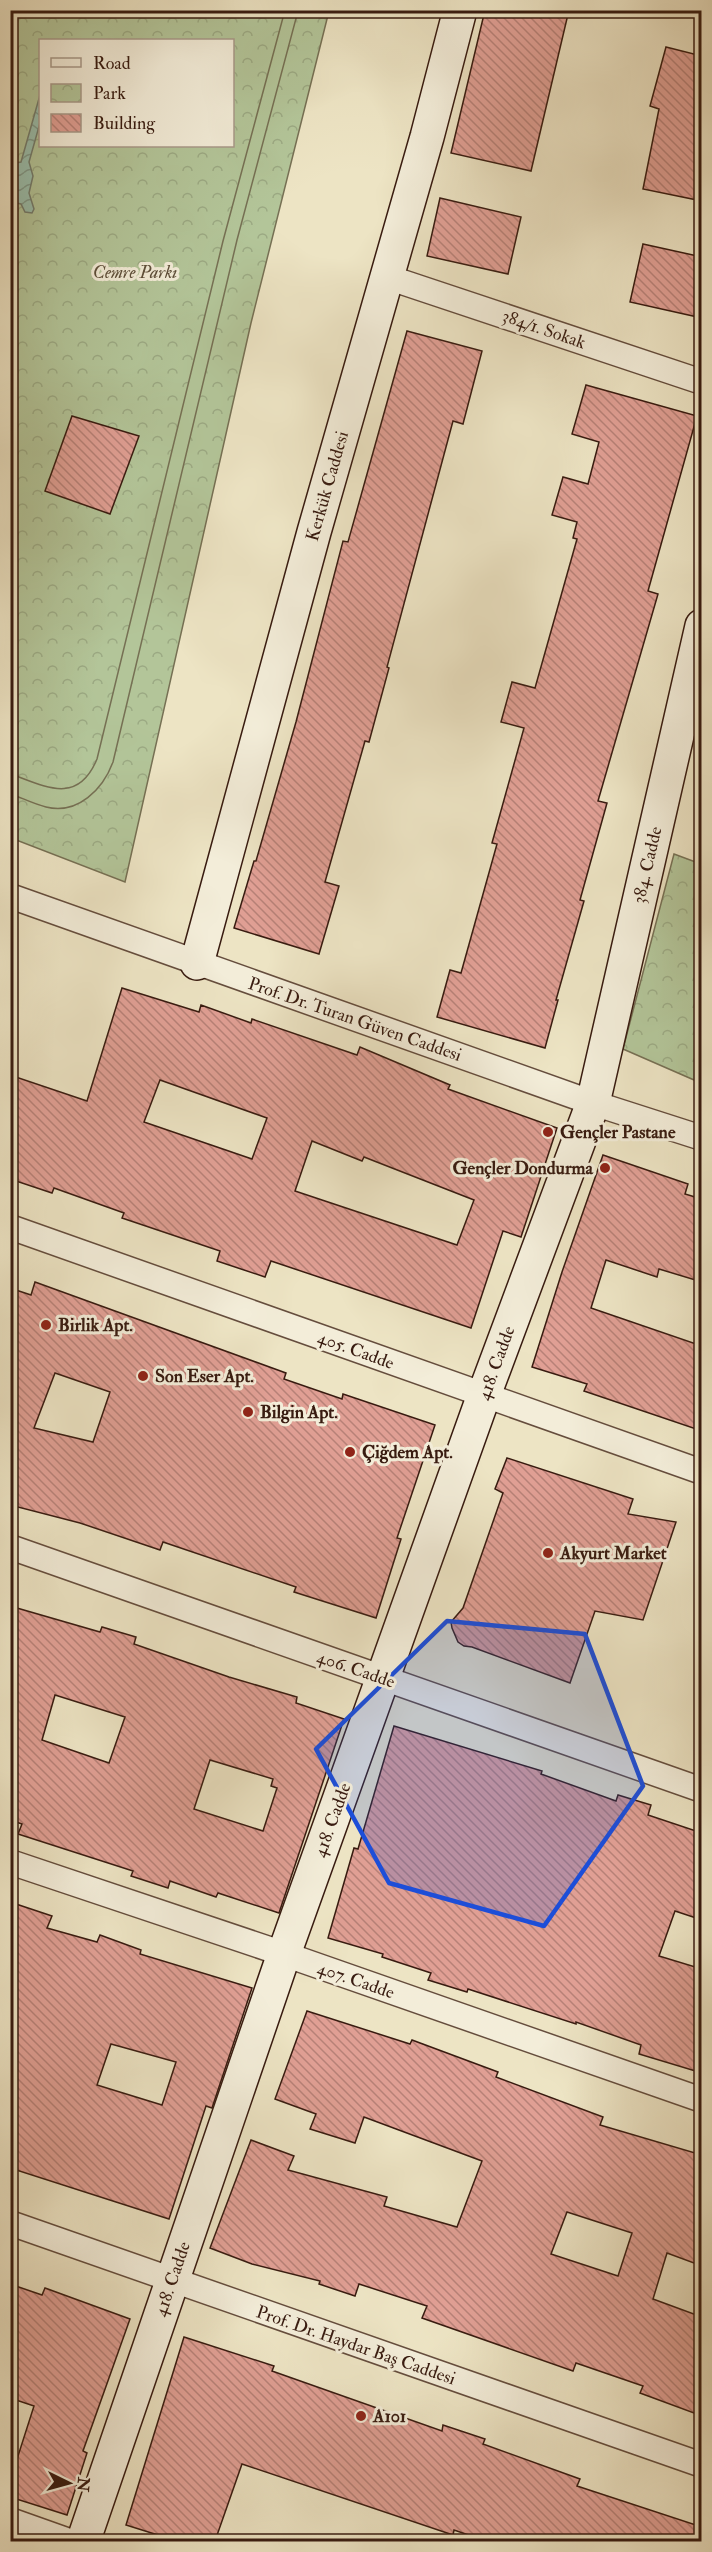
<svg xmlns="http://www.w3.org/2000/svg" width="712" height="2552" font-family="'IM FELL Double Pica',serif">
	<style>
		.park { fill: url(#park-crowns); stroke: #767054; stroke-width: 1.5; fill-rule: evenodd }
		.pitch { fill: #b3c599; stroke: #767054; stroke-width: 1.5 }
		.water { fill: url(#water-waves); stroke: #737d6e; stroke-width: 1.5 }
		.building { fill: url(#building-back-hatch); stroke: #381b10; stroke-width: 1.5; fill-rule: evenodd }
		.lines { fill: none; stroke-linecap: round; stroke-linejoin: round }
		.street-casing { stroke: #654d3d; stroke-width: 27 }
		.secondary-casing { stroke: #381b10; stroke-width: 36 }
		.street { stroke: #f3edd9; stroke-width: 24 }
		.secondary { stroke: #f3edd9; stroke-width: 33 }
		.marked { fill: #1d4ed8; fill-opacity: 0.2; stroke: #1d4ed8; stroke-width: 4.5; stroke-linejoin: round }
		.poi-dot { fill: #8f2418; stroke: #f3edd9; stroke-width: 2 }
		.labels { text-anchor: middle; stroke-width: 6; stroke-linejoin: round; paint-order: stroke }
		.park-label { font-size: 18px; font-style: italic; fill: #5d4e39; stroke: #f3edd9 }
		.street-label { font-size: 18px; fill: #381b10; stroke: #f3edd9 }
		.poi-label { font-size: 18px; font-weight: bold; fill: #381b10; stroke: #f3edd9; text-anchor: start }
	</style>
	<defs>
		<pattern id="park-crowns" width="20" height="18" patternUnits="userSpaceOnUse" patternTransform="scale(1.5)"><rect width="20" height="18" fill="#b3c599"/><path d="M2 6a3 3 0 1 1 6 0M12 15a3 3 0 1 1 6 0" fill="none" stroke="#9ba983"/></pattern>
		<pattern id="water-waves" width="16" height="10" patternUnits="userSpaceOnUse" patternTransform="scale(1.5)"><rect width="16" height="10" fill="#9abfad"/><path d="M0 5q4-4 8 0t8 0" fill="none" stroke="#7f9a8b"/></pattern>
		<pattern id="building-back-hatch" width="6" height="6" patternUnits="userSpaceOnUse" patternTransform="scale(1.5)"><rect width="6" height="6" fill="#e09f94"/><path d="M-1 5l2 2M0 0l6 6M5-1l2 2" fill="none" stroke="#b78177"/></pattern>
	</defs>
	<rect width="100%" height="100%" fill="#ede4c4"/>
	<filter id="stains"><feTurbulence type="fractalNoise" baseFrequency=".00333" numOctaves="4"/><feColorMatrix values="0 0 0 0 .2 0 0 0 0 .09 0 0 0 0 .02 0 0 0 .5 -.17"/></filter>
	<radialGradient id="worn" r=".72"><stop offset=".6" stop-color="#630" stop-opacity="0"/><stop offset="1" stop-color="#630" stop-opacity=".3"/></radialGradient>
	<!-- park -->
	<g class="park">
		<path d="M10,11H329L251,323L125,882L11,838ZM40,40H232V146H40Z"/>
		<path d="M674,854L701,864V1083L623,1049Z"/>
	</g>
	<!-- pitch -->
	<path class="pitch" d="M285,10L298,11L237,240L113,762C103,789 78,815 46,807C34,804 22,798 11,794V774C46,787 78,805 97,759L223,241Z"/>
	<!-- water -->
	<path class="water" d="M40,95V123L29,162L33,176L29,193L34,209L32,213L25,212L21,204L11,202V169L15,163L21,162Z"/>
	<!-- building -->
	<g class="building">
		<path d="M485,10H569L531,171L451,153Z"/>
		<path d="M666,47L702,56V201L643,189L659,109L650,106Z"/>
		<path d="M440,198L521,217L508,274L427,256Z"/>
		<path d="M643,244L702,257V318L630,302Z"/>
		<path d="M407,331L482,351L463,424L453,421L387,667L389,668L369,742L365,741L325,882L339,886L319,954L234,928L254,861H256L296,722L343,541L348,542Z"/>
		<path d="M586,385L697,416L648,591L658,594L598,801L607,803L580,900L584,901L556,1000H558L545,1048L437,1017L450,970L461,973L497,844L492,843L524,728L501,722L512,682L535,688L577,539L573,538L577,522L552,515L563,477L588,484L599,442L572,434Z"/>
		<path d="M72,416L139,436L110,514L45,491Z"/>
		<path d="M122,988L199,1012L201,1005L251,1023L252,1019L357,1055L360,1047L450,1085L448,1089L557,1128L521,1237L503,1231L471,1328L271,1261L265,1277L217,1261L220,1251L122,1218L124,1213L54,1188L52,1193L10,1179V1075L87,1101ZM160,1080L267,1118L252,1159L144,1122ZM312,1141L362,1161L364,1157L474,1200L457,1245L295,1191Z"/>
		<path d="M603,1155L688,1184L685,1194L702,1199V1282L659,1269L657,1277L606,1260L591,1308L702,1346V1431L584,1391L587,1384L532,1367L562,1272Z"/>
		<path d="M35,1282L286,1373L284,1379L342,1399L343,1394L435,1425L397,1538L401,1539L376,1618L294,1592L296,1587L163,1542L160,1550L80,1523L10,1505V1288L31,1295ZM55,1373L110,1392L93,1442L34,1428Z"/>
		<path d="M507,1458L633,1499L628,1514L676,1522L643,1620L595,1611L570,1683L472,1647L464,1646L458,1642L452,1628L451,1622L463,1608L503,1493L495,1489Z"/>
		<path d="M10,1606L100,1632L102,1627L136,1637L134,1644L229,1677L297,1697L296,1703L344,1719L279,1913L218,1893L216,1897L170,1881L168,1888L131,1876L133,1871L18,1834L22,1824L10,1820ZM55,1695L125,1717L109,1763L42,1740ZM210,1760L273,1779L271,1786L277,1788L263,1831L194,1809Z"/>
		<path d="M394,1726L542,1771L541,1774L616,1801L618,1795L651,1805L648,1815L702,1833V1920L675,1911L659,1956L702,1969V2073L639,2054L641,2045L576,2022V2024L468,1989L467,1992L428,1980L431,1973L382,1957L383,1954L328,1938L354,1848L358,1849Z"/>
		<path d="M10,1902L52,1916L47,1928L97,1942L100,1935L141,1950L140,1954L252,1988L212,2108L206,2106L169,2219L10,2168ZM111,2044L176,2062L162,2105L97,2085Z"/>
		<path d="M307,2011L410,2044L412,2040L498,2072L496,2077L603,2117L600,2125L702,2155V2266L667,2253L653,2299L702,2317V2416L640,2393L643,2386L576,2363L573,2371L422,2318L427,2306L359,2284L355,2296L319,2284L320,2281L252,2264L210,2248L251,2140L294,2156L288,2170L387,2197L384,2206L457,2227L482,2161L364,2117L355,2143L310,2129L316,2114L275,2099ZM567,2212L632,2233L618,2276L551,2254Z"/>
		<path d="M10,2284L42,2295L45,2288L130,2319L83,2451L87,2453L67,2515L10,2497V2481L34,2406L10,2398Z"/>
		<path d="M184,2337L274,2366L272,2371L442,2431L443,2425L485,2439L483,2444L580,2479L577,2486L702,2527V2541H486L454,2530L453,2535L242,2464L215,2541H177L126,2525Z"/>
	</g>
	<g class="lines">
		<defs>
			<g id="street">
				<path d="M387,277L702,382"/>
				<path d="M10,896L593,1103L702,1138"/>
				<path d="M10,1227L702,1472"/>
				<path d="M10,1547L702,1790"/>
				<path d="M10,1862L284,1954L702,2100"/>
				<path d="M10,2223L702,2465"/>
				<path d="M10,2520L72,2542"/>
			</g>
			<g id="secondary">
				<path d="M197,963L314,532L427,137L460,10"/>
				<path d="M83,2542L284,1954L484,1395L593,1103L702,626"/>
			</g>
		</defs>
		<!-- street casing -->
		<use href="#street" class="street-casing"/>
		<!-- secondary casing -->
		<use href="#secondary" class="secondary-casing"/>
		<!-- street -->
		<use href="#street" class="street"/>
		<!-- secondary -->
		<use href="#secondary" class="secondary"/>
	</g>
	<!-- marked area -->
	<path class="marked" d="M447,1621L585,1634L643,1786L544,1926L389,1883L316,1749Z"/>
	<!-- markers -->
	<g class="poi-dot">
		<circle cx="548" cy="1132" r="6"/>
		<circle cx="605" cy="1168" r="6"/>
		<circle cx="46" cy="1325" r="6"/>
		<circle cx="143" cy="1376" r="6"/>
		<circle cx="248" cy="1412" r="6"/>
		<circle cx="350" cy="1452" r="6"/>
		<circle cx="548" cy="1553" r="6"/>
		<circle cx="361" cy="2416" r="6"/>
	</g>
	<g class="labels">
		<!-- park labels -->
		<g class="park-label">
			<text x="135" y="278">Cemre Parkı</text>
		</g>
		<!-- street labels -->
		<g class="street-label">
			<text transform="translate(544 329) rotate(19)" y="6">384/1. Sokak</text>
			<text transform="translate(327 486) rotate(-74)" y="6">Kerkük Caddesi</text>
			<text transform="translate(647 865) rotate(-77)" y="6">384. Cadde</text>
			<text transform="translate(355 1019) rotate(19)" y="6">Prof. Dr. Turan Güven Caddesi</text>
			<text transform="translate(356 1350) rotate(20)" y="6">405. Cadde</text>
			<text transform="translate(496 1363) rotate(-70)" y="6">418. Cadde</text>
			<text transform="translate(356 1669) rotate(19)" y="6">406. Cadde</text>
			<text transform="translate(332 1820) rotate(-70)" y="6">418. Cadde</text>
			<text transform="translate(356 1980) rotate(19)" y="6">407. Cadde</text>
			<text transform="translate(172 2279) rotate(-71)" y="6">418. Cadde</text>
			<text transform="translate(356 2345) rotate(19)" y="6">Prof. Dr. Haydar Baş Caddesi</text>
		</g>
		<!-- poi labels -->
		<g class="poi-label">
			<text x="560" y="1138">Gençler Pastane</text>
			<text x="593" y="1174" text-anchor="end">Gençler Dondurma</text>
			<text x="58" y="1331">Birlik Apt.</text>
			<text x="155" y="1382">Son Eser Apt.</text>
			<text x="260" y="1418">Bilgin Apt.</text>
			<text x="362" y="1458">Çiğdem Apt.</text>
			<text x="560" y="1559">Akyurt Market</text>
			<text x="373" y="2422">A101</text>
		</g>
	</g>
	<!-- margin -->
	<rect width="712" height="2552" fill="none" stroke="#ede4c4" stroke-width="36"/>
	<rect x="12" y="12" width="688" height="2528" fill="none" stroke="#381b10" stroke-width="3"/>
	<rect x="18" y="18" width="676" height="2516" fill="none" stroke="#381b10" stroke-width="1.5"/>
	<!-- legend -->
	<rect x="39" y="39" width="195" height="108" fill="#f3edd9" stroke="#a89989" stroke-width="1.5"/>
	<rect x="51" y="58" width="30" height="9" fill="#f3edd9" stroke="#a89989" stroke-width="1.5"/>
	<text x="93" y="69" font-size="18" fill="#381b10">Road</text>
	<rect x="51" y="84" width="30" height="18" fill="url(#park-crowns)" stroke="#a89989" stroke-width="1.5"/>
	<text x="93" y="99" font-size="18" fill="#381b10">Park</text>
	<rect x="51" y="114" width="30" height="18" fill="url(#building-back-hatch)" stroke="#a89989" stroke-width="1.5"/>
	<text x="93" y="129" font-size="18" fill="#381b10">Building</text>
	<!-- north arrow -->
	<g transform="translate(69 2483) rotate(95)" stroke="#f3edd9" stroke-width="4.5" paint-order="stroke">
	<path d="M0-4.5L10 22L0 15L-10 22Z" fill="#381b10"/>
	<text y="-9" font-size="16" font-weight="bold" text-anchor="middle" fill="#381b10">N</text>
	</g>
	<rect width="100%" height="100%" filter="url(#stains)"/>
	<rect width="100%" height="100%" fill="url(#worn)"/>
</svg>
